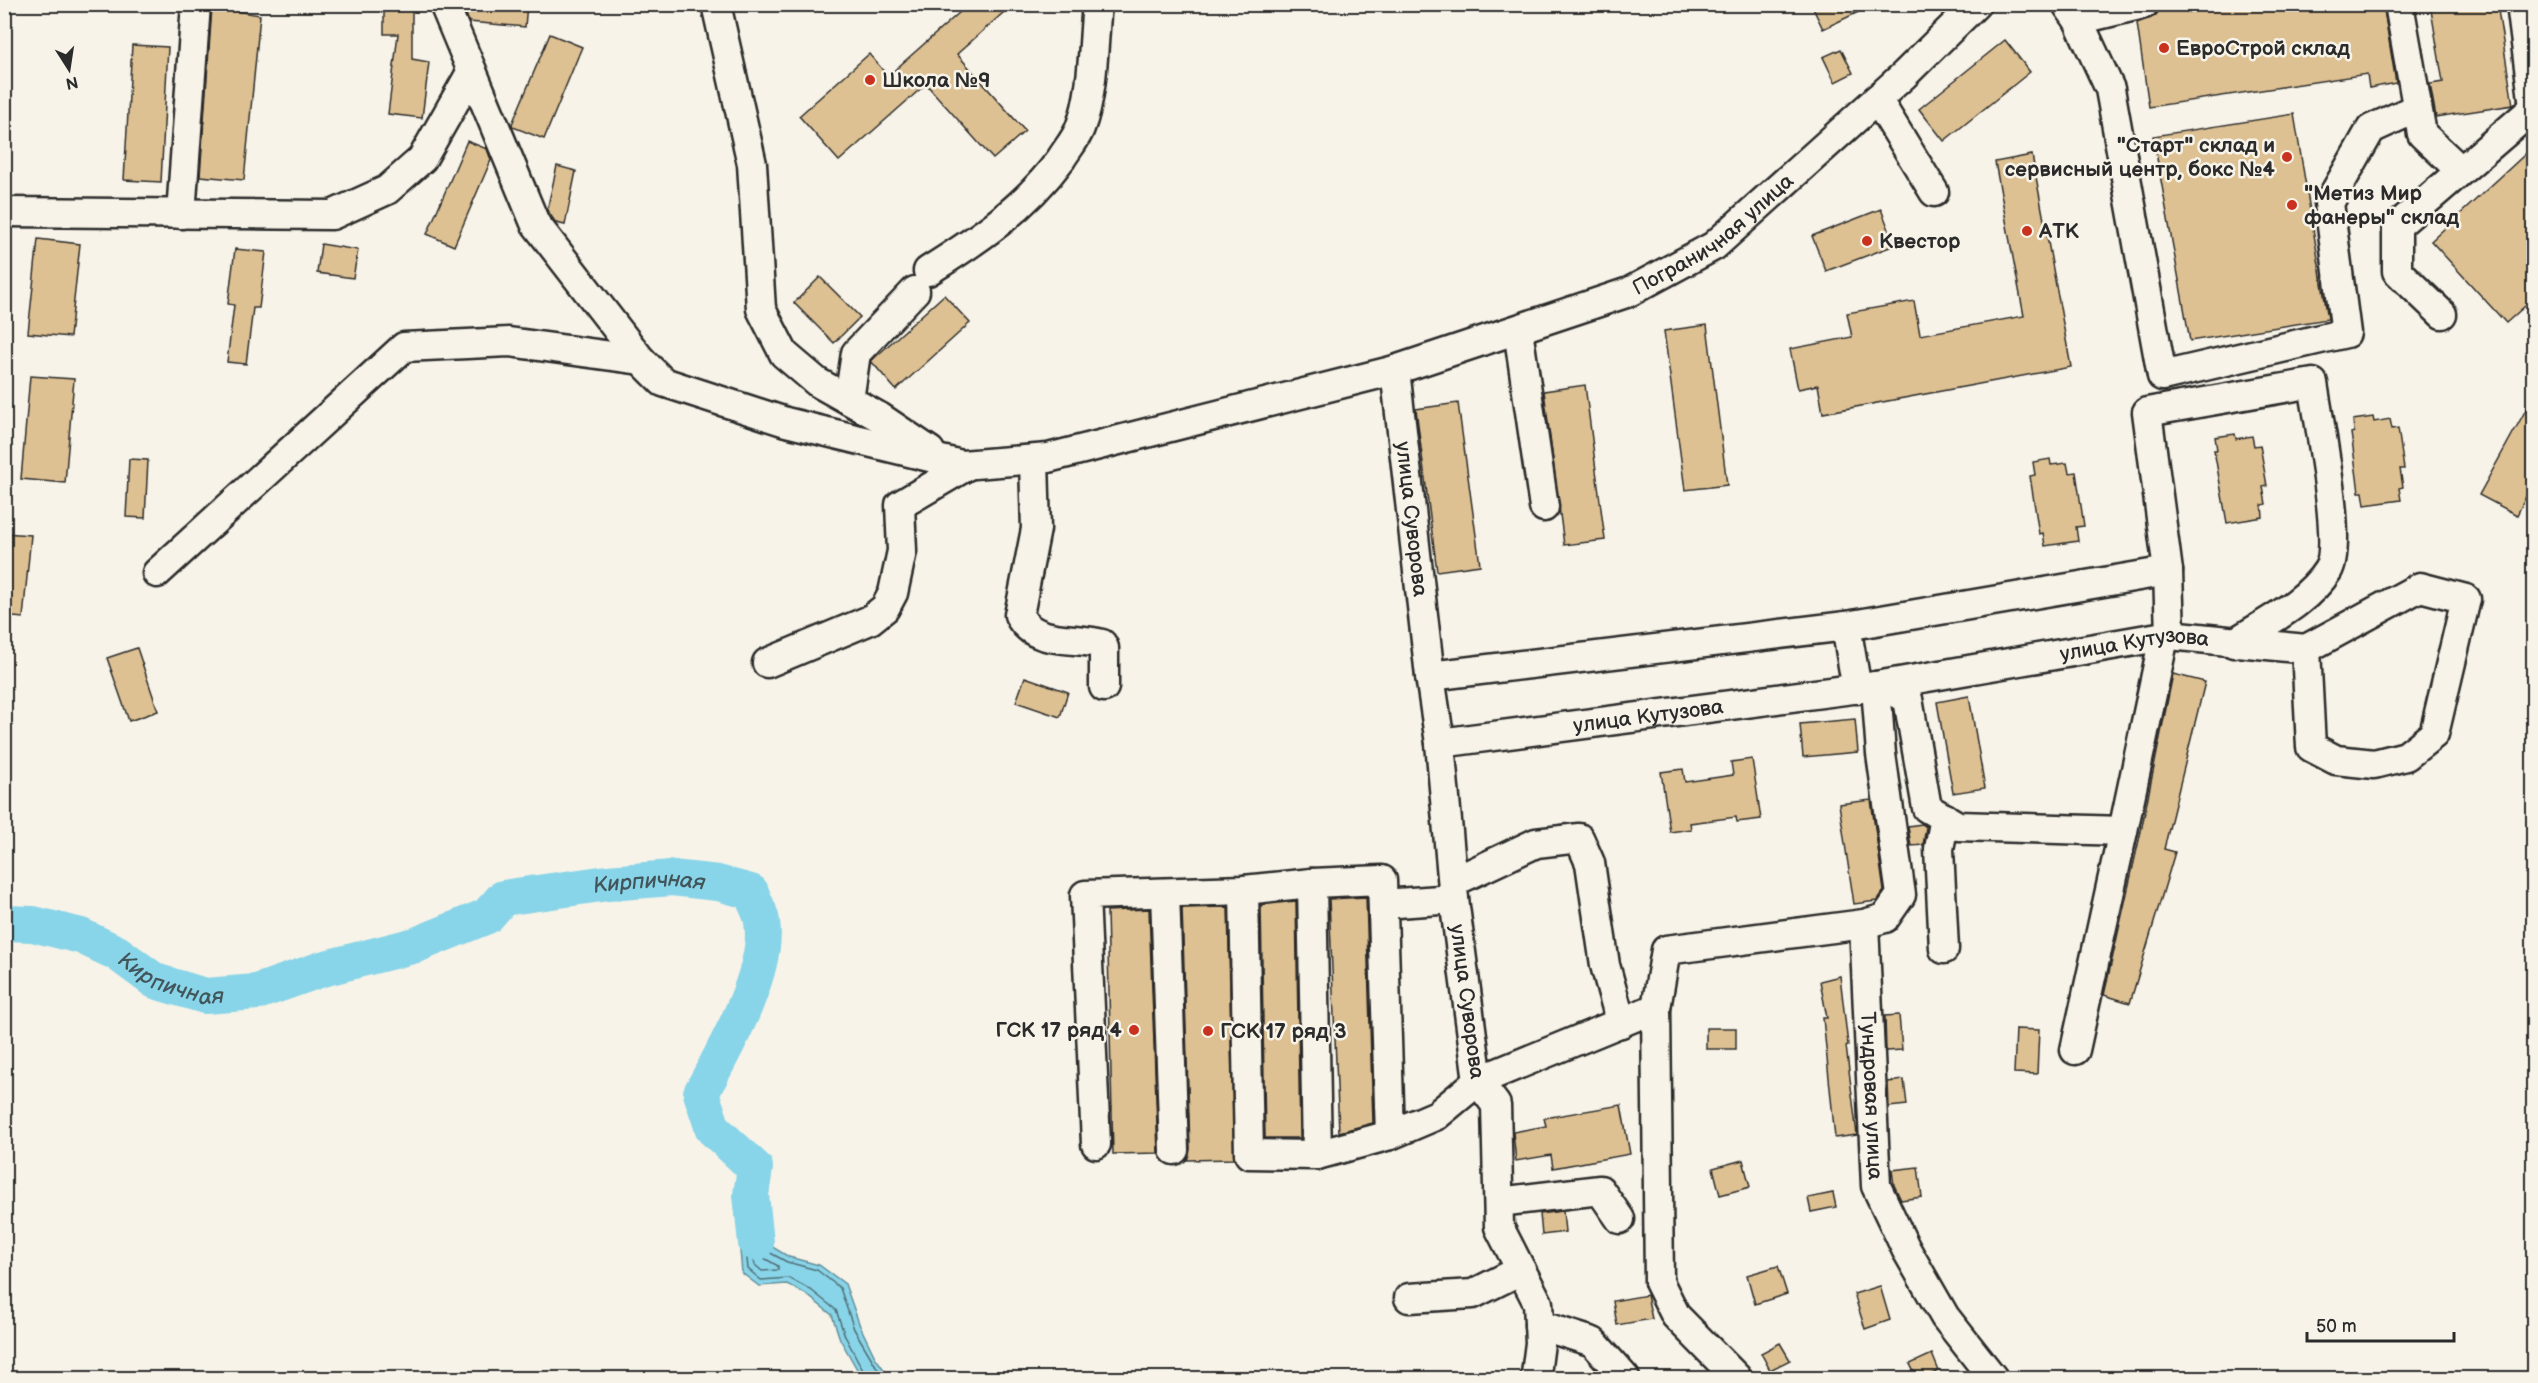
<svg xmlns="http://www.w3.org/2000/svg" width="2538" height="1383" font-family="'Balsamiq Sans',sans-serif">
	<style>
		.water { fill: #88d4e8; stroke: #63909c; stroke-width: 1.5 }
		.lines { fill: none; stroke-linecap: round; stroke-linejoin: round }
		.shore { stroke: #506f77; stroke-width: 1.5 }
		.river { stroke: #88d4e8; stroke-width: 36 }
		.building { fill: #dec192; stroke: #2b2b2b; stroke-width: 1.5 }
		.minor-casing { stroke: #2b2b2b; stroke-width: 33 }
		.minor { stroke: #f7f3e8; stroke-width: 28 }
		.poi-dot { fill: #c8321e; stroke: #f7f3e8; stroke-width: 2 }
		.labels { text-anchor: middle; stroke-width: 5; stroke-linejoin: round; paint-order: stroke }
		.poi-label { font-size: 21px; font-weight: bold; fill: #2b2b2b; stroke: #f7f3e8; text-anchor: start }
		.street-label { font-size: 21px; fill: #2b2b2b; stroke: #f7f3e8 }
		.water-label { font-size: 22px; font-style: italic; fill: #42555a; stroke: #f7f3e8 }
	</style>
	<rect width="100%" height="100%" fill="#f7f3e8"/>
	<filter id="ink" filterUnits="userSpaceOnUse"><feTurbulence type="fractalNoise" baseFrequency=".0167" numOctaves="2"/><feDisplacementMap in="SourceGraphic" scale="12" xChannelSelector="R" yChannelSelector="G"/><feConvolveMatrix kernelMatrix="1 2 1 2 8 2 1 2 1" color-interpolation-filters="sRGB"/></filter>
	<g filter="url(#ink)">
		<!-- water -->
		<path class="water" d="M751,1195L760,1214L769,1245L789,1257L819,1265L845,1284L860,1326L875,1357L890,1378H862L840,1339L832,1315L807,1295L787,1284L759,1286L742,1273L738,1228Z"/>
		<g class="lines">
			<!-- shore -->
			<g class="shore">
				<path d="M755,1253L778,1266V1270L762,1271L755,1265L753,1255Z"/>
				<path d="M867,1378L845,1336L836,1310L811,1290L789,1278L761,1280L748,1269L744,1229L750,1215L754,1216L765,1250L787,1262L817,1270L840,1288L854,1329L883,1378"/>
			</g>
			<!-- river -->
			<path class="river" id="s1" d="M4,923L33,924L81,936L117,953L155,981L205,996L257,992L322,969L416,945L487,916L503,898L608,883L672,878L718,883L751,892C754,902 761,912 762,922C770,970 724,1051 701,1093L713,1129L755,1168L751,1195L756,1243"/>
		</g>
		<!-- building -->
		<g class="building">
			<path d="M384,4H412V59L429,62L422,118L388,114L398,34H384Z"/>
			<path d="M467,4H527L525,27L469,22L466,14Z"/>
			<path d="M969,4H1013L957,54L1025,131L993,159L926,84L839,161L799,116L869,54L888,76Z"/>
			<path d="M1811,4H1875L1823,29Z"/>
			<path d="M2199,4H2383L2396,83L2369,88L2367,74L2149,107L2137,23L2155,16L2159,11Z"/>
			<path d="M2430,4H2497L2513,105L2436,117L2430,84L2443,82Z"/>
			<path d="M212,7L260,15L244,180L200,176Z"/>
			<path d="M550,34L582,47L544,139L513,127L512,124Z"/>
			<path d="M2005,40L2030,72L1944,141L1919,109Z"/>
			<path d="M132,45L168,47L161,182L124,180Z"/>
			<path d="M1841,49L1853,73L1835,82L1823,57Z"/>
			<path d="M2294,114L2328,319L2190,341L2153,136Z"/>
			<path d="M467,141L487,149L491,160L454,246L427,234Z"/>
			<path d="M2534,146V298L2506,323L2431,241Z"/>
			<path d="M2032,155L2071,367L1823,413L1818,385L1798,389L1790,349L1852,337L1847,313L1914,301L1920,335L2024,316L1995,162Z"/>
			<path d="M557,166L576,171L565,225L556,223L547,210Z"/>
			<path d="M1881,209L1895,245L1826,271L1812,236Z"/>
			<path d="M38,239L80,244L70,337L28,333Z"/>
			<path d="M321,244L358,250L353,278L317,273Z"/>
			<path d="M235,249L266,252L259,308H253L246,364L227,362L234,305L228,304Z"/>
			<path d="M820,277L860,317L834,343L794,303Z"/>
			<path d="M944,295L970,323L896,390L871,361Z"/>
			<path d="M1707,325L1727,485L1685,490L1664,331Z"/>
			<path d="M30,376L74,379L65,483L21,479Z"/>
			<path d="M1585,385L1605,540L1564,545L1544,391Z"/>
			<path d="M2534,395V480L2517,515L2479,495Z"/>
			<path d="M1458,403L1480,565L1437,571L1416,409Z"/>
			<path d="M2373,417L2374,422L2390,419L2392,429L2398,428L2404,469H2400L2403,487L2399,488L2401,500L2365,505L2363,492H2359L2351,433L2354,432L2353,420Z"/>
			<path d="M2235,434L2236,439L2252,436L2254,446L2260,445L2267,486L2263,487L2266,504L2262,505L2263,517L2227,523L2214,450H2217L2215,437Z"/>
			<path d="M129,459L148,460L145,518L126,517Z"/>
			<path d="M2050,459L2051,465L2067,463L2069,473L2076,472L2084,526L2076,527L2078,541L2045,546L2043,533L2039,534L2030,476L2035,475L2033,462Z"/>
			<path d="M4,533L31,535L23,618L4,616Z"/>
			<path d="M137,648L158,711L129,721L107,658Z"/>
			<path d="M2173,674L2205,682L2164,849L2175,852L2130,1003L2104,995L2141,831Z"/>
			<path d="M1025,677L1068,692L1060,717L1016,702Z"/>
			<path d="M1969,696L1985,788L1953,793L1937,702Z"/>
			<path d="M1855,719L1858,752L1803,757L1800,724Z"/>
			<path d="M1752,759L1761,819L1737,822L1736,817L1690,823L1691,829L1670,832L1661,772L1683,769L1685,782L1733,775L1731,762Z"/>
			<path d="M1871,800L1884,891L1877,901L1854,904L1839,804Z"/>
			<path d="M1922,824L1926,827L1923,845L1911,846L1908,826Z"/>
			<path d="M1366,897L1373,1123L1339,1132L1329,899Z"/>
			<path d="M1296,901L1300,1138H1265L1261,905Z"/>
			<path d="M1228,907L1234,1159L1187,1160L1190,1149L1182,908Z"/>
			<path d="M1149,909L1158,1153L1113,1154L1107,911Z"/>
			<path d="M1840,976L1848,1045L1846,1046L1857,1135L1835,1138L1823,1018H1827L1820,981Z"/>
			<path d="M1899,1015L1902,1050L1886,1051L1885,1016Z"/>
			<rect x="1706" y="1028" width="30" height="21"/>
			<path d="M2016,1029L2039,1030L2037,1074L2014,1073Z"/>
			<path d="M1904,1080L1907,1105L1889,1107L1888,1082Z"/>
			<path d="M1621,1105L1630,1154L1553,1168L1551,1155L1516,1161L1513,1132L1546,1126L1544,1118Z"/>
			<path d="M1743,1160L1750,1187L1720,1195L1713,1168Z"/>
			<path d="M1918,1167L1922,1197L1901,1200L1894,1185L1892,1170Z"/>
			<path d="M1833,1193L1836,1207L1811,1212L1808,1198Z"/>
			<path d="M1563,1211L1565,1232L1542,1235L1540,1214Z"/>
			<path d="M1778,1266L1787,1294L1755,1304L1747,1275Z"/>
			<path d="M1880,1286L1890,1320L1865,1329L1854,1294Z"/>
			<path d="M1647,1295L1652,1319L1617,1325L1613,1301Z"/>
			<path d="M1780,1343L1790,1360L1770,1370L1761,1353Z"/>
			<path d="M1932,1354L1939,1371L1922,1378H1917L1910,1364Z"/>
		</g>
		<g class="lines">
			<defs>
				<g id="minor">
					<path d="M716,4L752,164L761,309L784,354L817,382L881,418L930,451"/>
					<path d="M2399,4L2422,134L2460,170"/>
					<path d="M2521,4L2534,107"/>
					<path d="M2068,6L2078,20L2144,4"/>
					<path d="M2078,20L2110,89L2162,376L2346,333L2329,203L2371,129L2417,108"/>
					<path d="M472,71L535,223L641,360"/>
					<path d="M1877,99L1934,192"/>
					<path d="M4,212L332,215L387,190L422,159L472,71L444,4"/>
					<path d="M181,214L196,4"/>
					<path d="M928,271C979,239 1025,208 1061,159C1067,149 1076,139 1080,128C1094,92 1093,43 1097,4"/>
					<path d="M2442,314L2397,271V226L2534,108"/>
					<path d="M1518,330L1544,507"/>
					<path id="s2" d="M1395,370L1430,676L1440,743L1454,899L1478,1081L1656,1008L1659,1282L1676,1316L1737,1378"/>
					<path d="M849,400L856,353L915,291"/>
					<path d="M1034,461L1036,529L1019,615C1033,646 1076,636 1102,644L1104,648V687"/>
					<path id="s3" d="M157,573L404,347L509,342L641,360L663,382L786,422L962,465L1048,458L1395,370L1629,292L1714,246L1904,75L1976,4"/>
					<path d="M1846,626L1857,689"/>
					<path d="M2170,635L2168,571L2147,412L2313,383C2318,418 2344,544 2328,570C2307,603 2266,622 2234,643"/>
					<path d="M767,663L870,620L885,608L893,593L902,551L900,505L968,465"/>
					<path d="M1430,676L1846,626L2168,571"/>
					<path d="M1883,685L1908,699L1927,808L1958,826L2123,831L2164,637"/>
					<path id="s4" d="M1440,743L1876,686L2170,635L2306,649L2420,587L2466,599L2434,734L2406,756L2374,764L2336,760L2311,747L2306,649"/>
					<path d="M1453,882L1536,843L1579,838L1590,863L1605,965L1621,1023"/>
					<path d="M1312,883L1317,1155"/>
					<path d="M1244,890L1249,1154L1317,1155L1390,1135L1437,1115L1478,1081L1496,1105L1499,1227L1538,1303L1540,1343L1536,1374"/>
					<path d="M1165,893L1174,1150"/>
					<path d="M1383,904L1454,899"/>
					<path id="s5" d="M1864,924L1876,1186L1906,1249L1945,1317L1993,1378"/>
					<path d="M1944,949L1939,849L1945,818"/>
					<path d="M1656,1008L1666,950L1864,924L1885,918L1901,895L1881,754L1876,686"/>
					<path d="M2075,1050L2123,831"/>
					<path d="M1096,1144L1085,895L1244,890L1312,883L1382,880L1390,1135"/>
					<path d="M1499,1202L1600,1190L1620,1219"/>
					<path d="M1409,1298L1473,1294L1521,1270"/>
					<path d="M1539,1325L1593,1342L1625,1378"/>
				</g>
			</defs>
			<!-- minor casing -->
			<use href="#minor" class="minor-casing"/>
			<!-- minor -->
			<use href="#minor" class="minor"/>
		</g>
	</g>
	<!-- markers -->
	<g class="poi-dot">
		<circle cx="2164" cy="48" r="6"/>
		<circle cx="870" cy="80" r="6"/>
		<circle cx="2287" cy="157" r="6"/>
		<circle cx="2292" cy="205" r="6"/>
		<circle cx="2027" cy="231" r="6"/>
		<circle cx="1867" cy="241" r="6"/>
		<circle cx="1134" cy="1030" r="6"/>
		<circle cx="1208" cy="1031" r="6"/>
	</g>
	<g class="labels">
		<!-- poi labels -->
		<g class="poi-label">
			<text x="2176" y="55">ЕвроСтрой склад</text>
			<text x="882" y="87">Школа №9</text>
			<text x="2275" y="152" text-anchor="end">"Старт" склад и<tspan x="2275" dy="24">сервисный центр, бокс №4</tspan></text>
			<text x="2304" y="200">"Метиз Мир<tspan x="2304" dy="24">фанеры" склад</tspan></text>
			<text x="2039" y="238">АТК</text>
			<text x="1879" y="248">Квестор</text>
			<text x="1122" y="1037" text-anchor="end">ГСК 17 ряд 4</text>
			<text x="1220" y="1038">ГСК 17 ряд 3</text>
		</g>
		<!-- street labels -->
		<g class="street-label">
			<text dy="7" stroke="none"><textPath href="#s3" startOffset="1708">Пограничная улица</textPath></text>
			<text dy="7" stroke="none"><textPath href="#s2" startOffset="150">улица Суворова</textPath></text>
			<text dy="7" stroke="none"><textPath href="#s4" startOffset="702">улица Кутузова</textPath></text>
			<text dy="7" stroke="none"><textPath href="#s4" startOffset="210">улица Кутузова</textPath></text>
			<text dy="7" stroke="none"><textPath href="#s2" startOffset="636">улица Суворова</textPath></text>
			<text dy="7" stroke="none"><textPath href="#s5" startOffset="172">Тундровая улица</textPath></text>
		</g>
		<!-- water labels -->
		<g class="water-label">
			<text dy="8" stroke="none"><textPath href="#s1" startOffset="684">Кирпичная</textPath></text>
			<text dy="8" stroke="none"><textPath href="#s1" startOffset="180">Кирпичная</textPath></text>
		</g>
	</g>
	<!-- margin -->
	<rect width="2538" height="1383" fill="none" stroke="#f7f3e8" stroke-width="24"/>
	<rect x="12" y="12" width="2514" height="1359" fill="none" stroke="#2b2b2b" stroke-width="2" filter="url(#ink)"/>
	<!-- north arrow -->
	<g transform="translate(69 69) rotate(168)" stroke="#f7f3e8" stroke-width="4.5" paint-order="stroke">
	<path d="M0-4.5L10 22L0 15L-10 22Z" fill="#2b2b2b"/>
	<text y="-9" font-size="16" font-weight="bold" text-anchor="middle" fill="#2b2b2b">N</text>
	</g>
	<!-- scale -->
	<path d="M2307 1332v9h147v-9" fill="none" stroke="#2b2b2b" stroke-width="3"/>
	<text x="2316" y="1332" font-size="18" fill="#2b2b2b" stroke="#f7f3e8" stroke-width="4.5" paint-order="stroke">50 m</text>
</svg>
